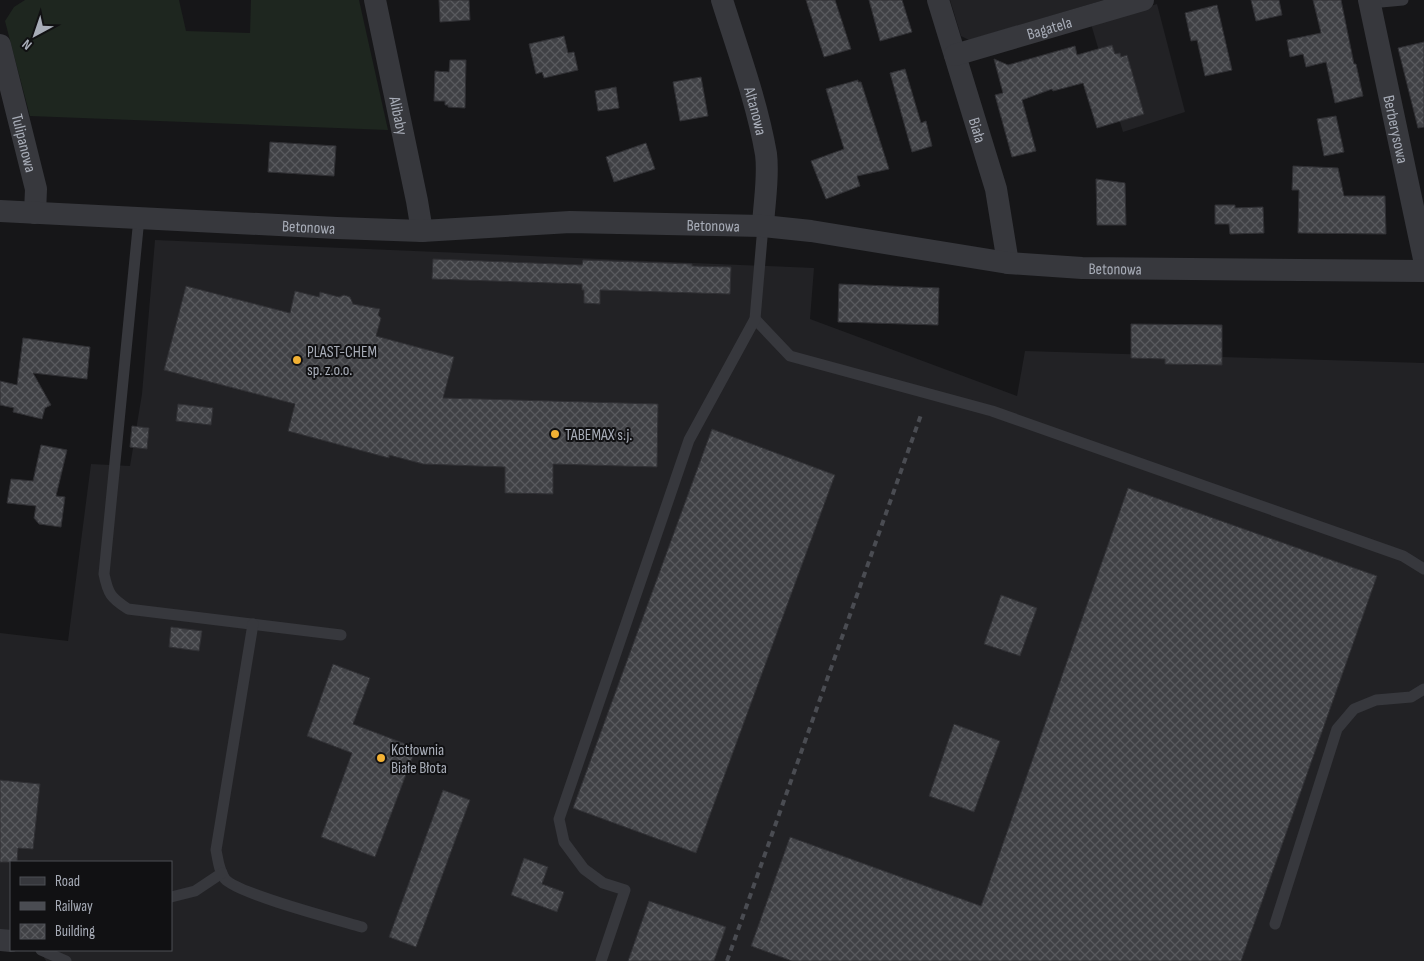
<svg xmlns="http://www.w3.org/2000/svg" width="1424" height="961" font-family="'Sofia Sans Condensed',sans-serif">
	<style>
		.built { fill: #222225 }
		.grass { fill: #1e261f }
		.building { fill: url(#building-cross-hatch); stroke: #303034 }
		.lines { fill: none; stroke-linecap: round; stroke-linejoin: round }
		.service { stroke: #37383d; stroke-width: 11 }
		.minor { stroke: #37383d; stroke-width: 22 }
		.rail { stroke: #4a4c52; stroke-width: 4; stroke-dasharray: 6 5; stroke-linecap: butt }
		.poi-dot { fill: #f2b134; stroke: #111113; stroke-width: 2 }
		.labels { text-anchor: middle; stroke-width: 4; stroke-linejoin: round; paint-order: stroke }
		.street-label { font-size: 16px; fill: #a8adb8; stroke: #111113 }
		.poi-label { font-size: 16px; fill: #a8adb8; stroke: #111113; text-anchor: start }
	</style>
	<defs>
		<pattern id="building-cross-hatch" width="8" height="8" patternUnits="userSpaceOnUse" patternTransform="scale(1.25)"><rect width="8" height="8" fill="#404145"/><path d="M0 0l8 8M0 8l8-8" fill="none" stroke="#595a5e"/></pattern>
	</defs>
	<rect width="100%" height="100%" fill="#161618"/>
	<!-- built -->
	<g class="built">
		<path d="M950,0H1104L969,40L961,36Z"/>
		<path d="M1157,4L1185,112L1123,132L1091,24Z"/>
		<path d="M155,240L814,268L810,319L1017,396L1025,351L1424,363V961H46L40,950H171V862H11V932L0,931V633L68,641L91,464L130,466L142,394Z"/>
	</g>
	<!-- grass -->
	<path class="grass" d="M25,0H179L186,31L250,33L251,0H359L388,130L30,116L5,21L14,7Z"/>
	<!-- building -->
	<g class="building">
		<path d="M439,0H469L470,20L440,22Z"/>
		<path d="M806,0H835L851,49L824,57Z"/>
		<path d="M869,0H902L912,32L880,41Z"/>
		<path d="M1251,0H1279L1282,15L1256,21Z"/>
		<path d="M1313,0H1341L1354,64H1356L1363,96L1335,103L1326,62L1306,67L1303,54L1290,57L1287,40L1321,33Z"/>
		<path d="M1217,5L1232,70L1205,76L1197,40L1191,41L1185,13Z"/>
		<path d="M564,36L568,53L574,52L578,70L544,78L542,72L536,74L529,44Z"/>
		<path d="M1424,42V127L1418,128L1398,48Z"/>
		<path d="M1112,45L1115,54L1120,53L1121,57L1127,55L1144,114L1097,128L1083,83L1053,91L1052,89L1022,100L1036,151L1012,157L995,95L1003,93L994,59L1008,65L1075,46L1077,55Z"/>
		<path d="M450,60H466L465,108L448,107V105H445V101H434L435,71L449,72Z"/>
		<path d="M905,69L921,123L926,121L932,146L912,152L890,73Z"/>
		<path d="M701,77L708,116L680,121L673,82Z"/>
		<path d="M858,80V82H861L889,169L857,176L860,186L826,199L811,161L844,149L826,89Z"/>
		<path d="M616,87L619,108L598,111L595,91Z"/>
		<path d="M1336,116L1344,152L1324,156L1317,119Z"/>
		<path d="M270,142L336,146L334,176L268,172Z"/>
		<path d="M646,143L655,169L614,182L606,157Z"/>
		<path d="M1293,166L1338,168L1344,196H1385L1386,234L1298,233L1299,190H1292Z"/>
		<path d="M1096,179L1125,183L1126,225H1097Z"/>
		<path d="M1215,205H1235V208L1263,207L1264,233L1230,234L1229,224H1215Z"/>
		<path d="M433,259L582,265L583,260L692,264V266L731,267L730,294L600,290V304L584,303V290H582V284L432,279Z"/>
		<path d="M839,284L939,288L938,325L838,322Z"/>
		<path d="M186,286L290,313L295,291L319,297L320,292L339,297L344,295L350,297L353,304L380,309L378,315L381,318L376,336L454,357L443,398L658,404L657,467L553,464V494L505,493V467L423,464L389,455V458L288,431L295,404L164,370Z"/>
		<path d="M1131,324L1222,325V365L1165,364V359L1131,358Z"/>
		<path d="M23,338L90,347L87,379L33,373L51,405L45,408L42,419L13,412L14,408L0,405V381L17,385Z"/>
		<path d="M178,404L213,408L211,425L176,421Z"/>
		<path d="M132,426L149,428L147,449L130,447Z"/>
		<path d="M712,429L835,475L696,853L573,808Z"/>
		<path d="M41,445L67,450L56,496L65,497L61,527L39,524L34,518L36,506L7,503L11,479L33,481Z"/>
		<path d="M1128,488L1377,576L1241,961H792L751,946L790,837L981,906Z"/>
		<path d="M1001,595L1037,608L1020,656L984,644Z"/>
		<path d="M171,627L202,631L199,651L169,647Z"/>
		<path d="M333,664L370,678L353,724L416,748L375,857L321,837L352,753L307,736Z"/>
		<path d="M954,724L1000,741L974,812L929,796Z"/>
		<path d="M0,780L40,784L33,849L18,848L17,862H0Z"/>
		<path d="M443,790L470,800L416,947L389,937Z"/>
		<path d="M524,858L548,867L542,884L564,892L557,912L511,895Z"/>
		<path d="M649,901L726,927L714,961H628Z"/>
	</g>
	<g class="lines">
		<!-- service -->
		<g class="service">
			<path d="M1370,3L1403,0"/>
			<path d="M139,218L104,574C108,594 111,598 128,609L341,635"/>
			<path d="M755,319L790,356L992,411L1403,556L1424,569"/>
			<path d="M253,624L216,850C218,860 219,871 225,879C238,894 338,920 362,927"/>
			<path d="M171,897L195,891L222,873"/>
			<path d="M1275,924L1337,729L1354,709L1376,700L1411,697L1424,689"/>
			<path d="M41,950L66,961"/>
			<path d="M601,961L625,890L603,883L584,869L564,842L559,819L689,440L755,319L763,226"/>
		</g>
		<!-- minor -->
		<g class="minor">
			<path id="s1" d="M375,0L417,201L422,231"/>
			<path id="s2" d="M722,0C738,51 757,102 766,154C769,177 764,203 763,226"/>
			<path id="s3" d="M938,0L996,189L1008,263"/>
			<path id="s4" d="M1369,0L1424,259"/>
			<path id="s5" d="M0,45L36,189L35,213"/>
			<path id="s6" d="M955,55L1143,0"/>
			<path id="s7" d="M0,211L337,228L422,231L570,222L763,226L811,231L1008,263L1082,268L1424,271"/>
			<path d="M0,940L11,941"/>
		</g>
		<!-- rail -->
		<path class="rail" d="M727,961L922,412"/>
	</g>
	<!-- markers -->
	<g class="poi-dot">
		<circle cx="297" cy="360" r="5"/>
		<circle cx="555" cy="434" r="5"/>
		<circle cx="381" cy="758" r="5"/>
	</g>
	<g class="labels">
		<!-- street labels -->
		<g class="street-label">
			<text dy="6" stroke="none"><textPath href="#s6" startOffset="98">Bagatela</textPath></text>
			<text dy="6" stroke="none"><textPath href="#s2" startOffset="116">Altanowa</textPath></text>
			<text dy="6" stroke="none"><textPath href="#s1" startOffset="118">Alibaby</textPath></text>
			<text dy="6" stroke="none"><textPath href="#s4" startOffset="132">Berberysowa</textPath></text>
			<text dy="6" stroke="none"><textPath href="#s3" startOffset="136">Biała</textPath></text>
			<text dy="6" stroke="none"><textPath href="#s5" startOffset="101">Tulipanowa</textPath></text>
			<text dy="6" stroke="none"><textPath href="#s7" startOffset="714">Betonowa</textPath></text>
			<text dy="6" stroke="none"><textPath href="#s7" startOffset="309">Betonowa</textPath></text>
			<text dy="6" stroke="none"><textPath href="#s7" startOffset="1119">Betonowa</textPath></text>
		</g>
		<!-- poi labels -->
		<g class="poi-label">
			<text x="307" y="357">PLAST-CHEM<tspan x="307" dy="18">sp. z.o.o.</tspan></text>
			<text x="565" y="440">TABEMAX s.j.</text>
			<text x="391" y="755">Kotłownia<tspan x="391" dy="18">Białe Błota</tspan></text>
		</g>
	</g>
	<!-- legend -->
	<rect x="10" y="861" width="162" height="90" fill="#111113" stroke="#4d4f55"/>
	<rect x="20" y="877" width="25" height="8" fill="#37383d" stroke="#4d4f55"/>
	<text x="55" y="886" font-size="15" fill="#a8adb8">Road</text>
	<rect x="20" y="902" width="25" height="8" fill="#4a4c52" stroke="#4d4f55"/>
	<text x="55" y="911" font-size="15" fill="#a8adb8">Railway</text>
	<rect x="20" y="924" width="25" height="15" fill="url(#building-cross-hatch)" stroke="#4d4f55"/>
	<text x="55" y="936" font-size="15" fill="#a8adb8">Building</text>
	<!-- north arrow -->
	<g transform="translate(35 35) rotate(220)" stroke="#111113" stroke-width="4" paint-order="stroke">
	<path d="M0-4L9 19L0 12L-9 19Z" fill="#a8adb8"/>
	<text y="-8" font-size="14" font-weight="bold" text-anchor="middle" fill="#a8adb8">N</text>
	</g>
</svg>
